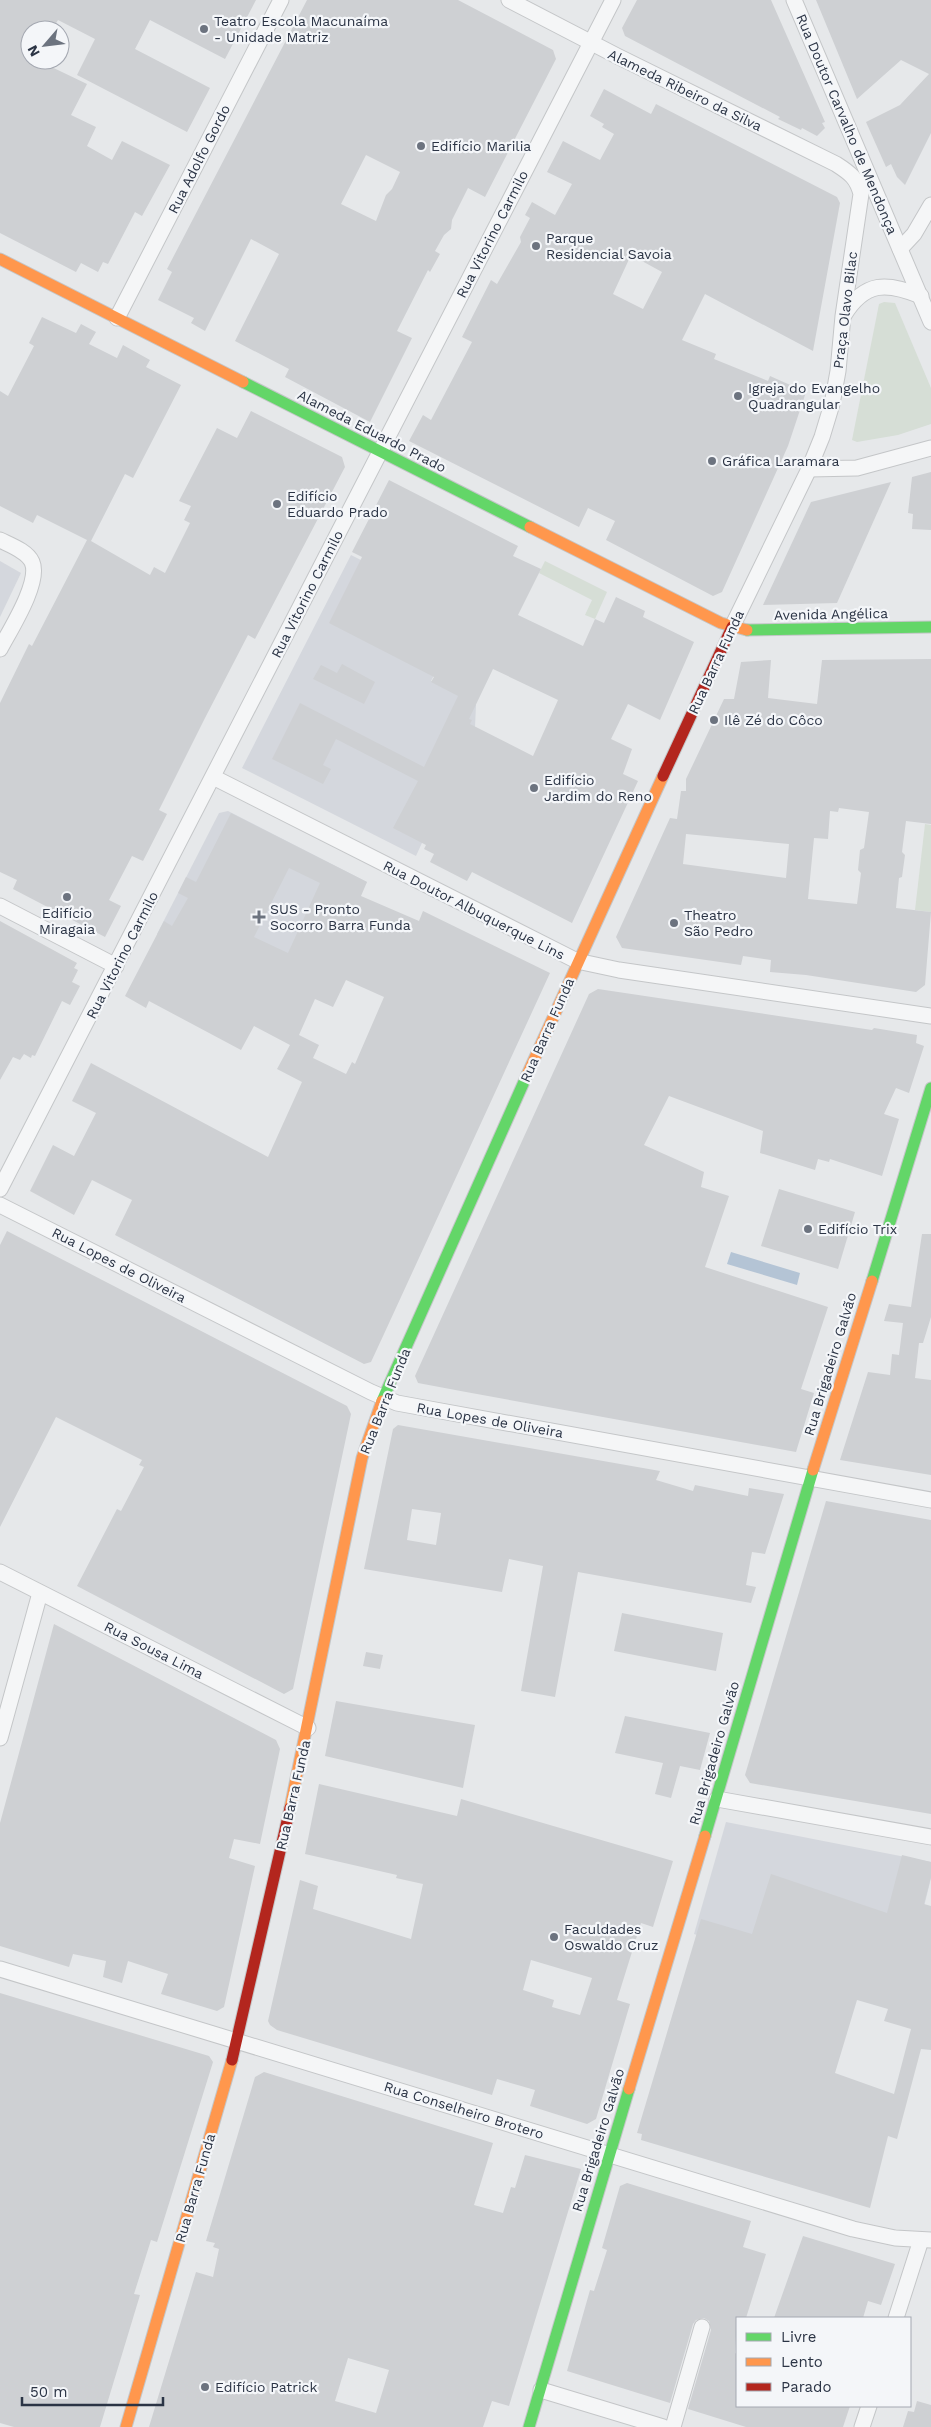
<svg xmlns="http://www.w3.org/2000/svg" width="931" height="2427" font-family="'Work Sans',sans-serif">
	<style>
		.built { fill: #d4d7dd }
		.green { fill: #d6ded6 }
		.water { fill: #b4c4d5 }
		.building { fill: #ced0d3; fill-rule: evenodd }
		.lines { fill: none; stroke-linecap: round; stroke-linejoin: round }
		.street-casing { stroke: #c4c6c8; stroke-width: 17 }
		.fast-casing { stroke: #c4c6c8; stroke-width: 13 }
		.slow-casing { stroke: #c4c6c8; stroke-width: 13 }
		.jam-casing { stroke: #c4c6c8; stroke-width: 13 }
		.street { stroke: #f5f6f7; stroke-width: 15 }
		.fast { stroke: #63d668; stroke-width: 11 }
		.slow { stroke: #ff974d; stroke-width: 11 }
		.jam { stroke: #b3261e; stroke-width: 11 }
		.poi-dot { fill: #6c737f; stroke: #f4f6f9; stroke-width: 2 }
		.labels { text-anchor: middle; stroke-width: 4.5; stroke-linejoin: round; paint-order: stroke }
		.poi-label { font-size: 14px; fill: #2b3445; stroke: #f4f6f9; text-anchor: start }
		.street-label { font-size: 14px; fill: #2b3445; stroke: #f4f6f9 }
	</style>
	<rect width="100%" height="100%" fill="#e6e8ea"/>
	<!-- built -->
	<g class="built">
		<path d="M351,555L466,613L431,681L476,705L475,727L416,856L242,768Z"/>
		<path d="M0,561L21,573L0,617Z"/>
		<path d="M228,811L367,882L290,1001L157,934L219,813Z"/>
		<path d="M726,1822L931,1862V1878L901,2001L694,1934Z"/>
	</g>
	<!-- green -->
	<g class="green">
		<path d="M884,302L895,303L931,388V424L898,435L857,442L852,440L879,304Z"/>
		<path d="M545,561L607,592L595,619L585,615L592,600L539,573Z"/>
		<path d="M925,824L931,825V912L915,910Z"/>
	</g>
	<!-- water -->
	<path class="water" d="M731,1252L800,1273L797,1285L727,1264Z"/>
	<!-- building -->
	<g class="building">
		<path d="M0,0H256L225,59L150,20L135,49L210,88L187,132L77,75L95,39L58,20L52,30H30V60H37L87,84L71,115L96,127L87,146L112,160L122,141L170,165L142,216L135,212L108,264L103,262L98,272L81,263L76,272L0,233Z"/>
		<path d="M307,0H458L553,50L556,59L485,197L468,188L452,220L451,229L444,235L435,251L440,254L430,272L428,270L397,331L412,338L370,422L285,377L289,369L235,341L279,254L251,239L205,331L191,323L194,318L158,300L172,272L167,269ZM366,155L400,172L392,189L386,195L376,221L341,204Z"/>
		<path d="M637,0H771L825,122L822,123L825,128L817,136L802,128L801,130L778,119L780,117L625,36L622,28Z"/>
		<path d="M816,0H931V133L905,185L897,177L891,164L886,167L866,122L900,105L929,74L901,60L857,99Z"/>
		<path d="M604,89L651,114L656,104L837,197L840,203L813,351L705,294L682,340L716,354L714,359L768,381L770,376L806,392L788,446L722,592L713,596L606,540L615,521L588,508L579,527L409,441L423,415L431,420L472,342L462,337L491,280L497,284L521,242L520,237L530,218L525,215L532,202L555,215L572,184L547,172L563,141L600,160L614,134L602,127L604,124L590,116ZM631,255L662,272L643,309L613,294Z"/>
		<path d="M42,317L76,333L81,324L96,332L89,344L117,358L123,345L150,360L146,367L181,385L133,478L125,474L91,541L150,575L154,567L165,573L190,523L184,520L191,506L179,501L217,428L237,438L251,411L342,457L345,467L255,639L248,635L205,718L159,810L167,814L143,861L132,856L109,900L121,906L105,937L13,889L17,880L0,872V703L29,644L32,646L87,540L37,515L33,523L0,506V391L8,396L34,346L29,343Z"/>
		<path d="M931,472V530L912,529L913,514L908,513L912,477Z"/>
		<path d="M389,480L518,546L513,556L541,569L518,615L583,646L595,619L604,623L616,597L645,611L643,617L694,642L660,720L628,704L611,739L632,749L623,774L638,781L572,923L472,872L467,881L430,862L434,854L424,849L426,845L393,828L418,781L336,739L323,765L331,769L323,784L272,759L300,703L424,767L458,696L431,682L434,677L329,623L362,557L352,552ZM493,669L558,700L533,756L470,724L472,720L469,719Z"/>
		<path d="M891,482L837,603L763,605L811,502Z"/>
		<path d="M931,659V824L906,821L902,852L905,855L902,877L899,878L896,908L931,912L925,985L916,992L806,975L770,972L771,960L743,956L741,965L622,948L616,937L670,818L677,819L681,791H686V779L724,699H734L741,662L771,660L768,698L817,704L822,660ZM839,808L869,812L864,848L860,850L858,870L861,873L857,904L808,899L814,838L828,839L830,811L838,812ZM686,834L789,844L786,878L683,864Z"/>
		<path d="M342,664L375,682L364,704L313,679L321,665L337,673Z"/>
		<path d="M231,813L367,882L361,896L419,921L423,911L550,973L384,1334L371,1362L364,1364L115,1235L132,1200L92,1180L74,1215L30,1191L53,1145L74,1156L96,1113L72,1101L91,1063L268,1157L302,1082L277,1069L290,1045L254,1026L241,1050L149,1001L146,1008L125,996L164,921L172,926L188,898L178,893L186,877L196,882ZM289,868L320,883L288,953L254,937ZM346,980L384,997L355,1064L352,1062L346,1074L313,1058L319,1045L299,1035L315,999L333,1007Z"/>
		<path d="M0,921L77,963L74,968L78,970L72,982L80,986L70,1005L62,1001L35,1056L32,1055L31,1058L24,1054L20,1060L13,1057L0,1080Z"/>
		<path d="M598,989L872,1030L874,1028L917,1035L916,1043L924,1046L909,1093L896,1088L884,1114L899,1119L882,1176L830,1159L829,1162L818,1159L815,1170L760,1153L763,1131L669,1096L644,1145L704,1172L701,1187L729,1196L705,1267L828,1307L801,1389L814,1393L796,1452L466,1392L418,1383L415,1376L589,994Z"/>
		<path d="M779,1189L855,1212L838,1269L761,1246Z"/>
		<path d="M7,1231L347,1406L351,1414L293,1689L284,1694L77,1586L117,1509L121,1511L144,1467L139,1465L142,1460L56,1417L0,1527V1245Z"/>
		<path d="M922,1234H931V1317L923,1343H919L915,1378L931,1380V1475L840,1460L868,1372L890,1375L892,1354L899,1355L903,1323L884,1321L889,1304L911,1307Z"/>
		<path d="M398,1425L660,1471L656,1480L693,1491L695,1485L748,1496L749,1488L784,1494L765,1554L752,1552L746,1585L756,1587L751,1603L578,1572L555,1697L521,1691L543,1566L509,1559L502,1592L364,1569L393,1429ZM412,1509L441,1513L436,1545L407,1540Z"/>
		<path d="M826,1501L931,1520V1814L750,1783L745,1775Z"/>
		<path d="M622,1613L723,1633L716,1671L614,1651Z"/>
		<path d="M54,1624L276,1740L280,1749L260,1844L234,1839L229,1858L255,1866L224,2007L217,2011L161,1994L168,1974L128,1961L122,1983L103,1977L106,1961L73,1954L69,1967L0,1946V1823Z"/>
		<path d="M366,1652L383,1655L380,1669L363,1666Z"/>
		<path d="M336,1701L475,1725L463,1788L325,1756Z"/>
		<path d="M625,1716L710,1733L700,1770L680,1766L671,1798L655,1794L663,1763L615,1753Z"/>
		<path d="M319,1784L457,1816L461,1799L673,1861L653,1927L641,1923L617,2000L630,2004L596,2119L587,2124L530,2106L535,2090L497,2079L492,2095L277,2030L270,2025L268,2021L300,1880L318,1886L313,1909L411,1939L423,1884L396,1878L397,1875L305,1854ZM531,1960L592,1978L580,2015L552,2007L554,2000L523,1990Z"/>
		<path d="M902,1855L931,1862V1877L924,1904L931,1906V2050L921,2049L897,2139L888,2136L870,2208L641,2140L642,2134L637,2133L701,1919L752,1934L771,1874L887,1913ZM857,2000L888,2009L884,2021L911,2029L894,2094L835,2073Z"/>
		<path d="M0,1993L209,2056L213,2062L157,2242L151,2240L134,2294L140,2295L100,2427H14L0,2423Z"/>
		<path d="M264,2072L493,2143L474,2205L503,2213L511,2187L515,2188L525,2155L581,2169L509,2406L492,2401L483,2427H149L196,2272L213,2277L219,2249L213,2247L215,2243L206,2241L255,2077ZM348,2358L389,2370L376,2413L335,2401Z"/>
		<path d="M627,2183L751,2221L743,2247L766,2254L746,2318H737L735,2353L737,2354V2406H850L843,2427H746L688,2409L711,2330L709,2321L704,2318L696,2320L693,2324L670,2403L567,2371L590,2290L594,2291L607,2250L602,2248L620,2186Z"/>
		<path d="M803,2236L895,2264L881,2305L868,2301L863,2318H774Z"/>
		<path d="M917,2401L931,2405V2427H903L908,2411L914,2412Z"/>
	</g>
	<g class="lines">
		<defs>
			<g id="street">
				<path d="M509,0L617,56L836,164C850,173 857,178 861,194L843,316L838,371L832,404L822,437L809,469L732,627"/>
				<path d="M794,0L931,322"/>
				<path d="M900,249L914,234L931,205"/>
				<path d="M844,315C865,281 887,282 921,296"/>
				<path d="M117,318L281,0"/>
				<path d="M809,469L857,468L931,448"/>
				<path d="M0,540C10,545 27,551 32,562C41,582 10,630 0,649"/>
				<path d="M213,777L577,961L619,970L931,1016"/>
				<path d="M0,906L116,966"/>
				<path d="M0,1189L613,0"/>
				<path d="M0,1205L371,1392L397,1403L931,1500"/>
				<path d="M0,1572L308,1728"/>
				<path d="M0,1738L40,1593"/>
				<path d="M717,1799L931,1837"/>
				<path d="M0,1969L853,2229L895,2238L931,2240"/>
				<path d="M896,2318L921,2240"/>
				<path d="M541,2390L663,2427"/>
				<path d="M673,2427L702,2327"/>
				<path d="M862,2427L869,2406"/>
			</g>
			<g id="fast">
				<path d="M243,382L530,527"/>
				<path d="M747,630L931,627"/>
				<path d="M872,1281L931,1088"/>
				<path d="M382,1401L527,1075"/>
				<path d="M705,1836L813,1470"/>
				<path d="M529,2427L629,2089"/>
			</g>
			<g id="slow">
				<path d="M0,259L243,382"/>
				<path d="M530,527L721,623L747,630"/>
				<path d="M527,1075L663,776"/>
				<path d="M813,1470L872,1281"/>
				<path d="M290,1808L362,1458L382,1401"/>
				<path d="M629,2089L705,1836"/>
				<path d="M126,2427L232,2060"/>
			</g>
			<g id="jam">
				<path d="M663,776L732,627"/>
				<path d="M232,2060L290,1808"/>
			</g>
		</defs>
		<!-- street casing -->
		<use href="#street" class="street-casing"/>
		<!-- fast casing -->
		<use href="#fast" class="fast-casing"/>
		<!-- slow casing -->
		<use href="#slow" class="slow-casing"/>
		<!-- jam casing -->
		<use href="#jam" class="jam-casing"/>
		<!-- street -->
		<use href="#street" class="street"/>
		<!-- fast -->
		<use href="#fast" class="fast"/>
		<!-- slow -->
		<use href="#slow" class="slow"/>
		<!-- jam -->
		<use href="#jam" class="jam"/>
	</g>
	<!-- markers -->
	<g class="poi-dot">
		<circle cx="204" cy="29" r="5"/>
		<circle cx="421" cy="146" r="5"/>
		<circle cx="536" cy="246" r="5"/>
		<circle cx="738" cy="396" r="5"/>
		<circle cx="712" cy="461" r="5"/>
		<circle cx="277" cy="504" r="5"/>
		<circle cx="714" cy="720" r="5"/>
		<circle cx="534" cy="788" r="5"/>
		<circle cx="67" cy="897" r="5"/>
		<path d="M256.5 909.5h5v5h5v5h-5v5h-5v-5h-5v-5h5z"/>
		<circle cx="674" cy="923" r="5"/>
		<circle cx="808" cy="1229" r="5"/>
		<circle cx="554" cy="1937" r="5"/>
		<circle cx="205" cy="2387" r="5"/>
	</g>
	<g class="labels">
		<!-- poi labels -->
		<g class="poi-label">
			<text x="214" y="26">Teatro Escola Macunaíma<tspan x="214" dy="16">- Unidade Matriz</tspan></text>
			<text x="431" y="151">Edifício Marilia</text>
			<text x="546" y="243">Parque<tspan x="546" dy="16">Residencial Savoia</tspan></text>
			<text x="748" y="393">Igreja do Evangelho<tspan x="748" dy="16">Quadrangular</tspan></text>
			<text x="722" y="466">Gráfica Laramara</text>
			<text x="287" y="501">Edifício<tspan x="287" dy="16">Eduardo Prado</tspan></text>
			<text x="724" y="725">Ilê Zé do Côco</text>
			<text x="544" y="785">Edifício<tspan x="544" dy="16">Jardim do Reno</tspan></text>
			<text x="270" y="914">SUS - Pronto<tspan x="270" dy="16">Socorro Barra Funda</tspan></text>
			<text x="67" y="918" text-anchor="middle">Edifício<tspan x="67" dy="16">Miragaia</tspan></text>
			<text x="684" y="920">Theatro<tspan x="684" dy="16">São Pedro</tspan></text>
			<text x="818" y="1234">Edifício Trix</text>
			<text x="564" y="1934">Faculdades<tspan x="564" dy="16">Oswaldo Cruz</tspan></text>
			<text x="215" y="2392">Edifício Patrick</text>
		</g>
		<!-- street labels -->
		<g class="street-label">
			<text transform="translate(685 90) rotate(26)" y="5">Alameda Ribeiro da Silva</text>
			<text transform="translate(847 124) rotate(67)" y="5">Rua Doutor Carvalho de Mendonça</text>
			<text transform="translate(199 159) rotate(-63)" y="5">Rua Adolfo Gordo</text>
			<text transform="translate(492 234) rotate(-63)" y="5">Rua Vitorino Carmilo</text>
			<text transform="translate(845 310) rotate(-83)" y="5">Praça Olavo Bilac</text>
			<text transform="translate(372 431) rotate(27)" y="5">Alameda Eduardo Prado</text>
			<text transform="translate(307 594) rotate(-63)" y="5">Rua Vitorino Carmilo</text>
			<text transform="translate(831 614) rotate(-1)" y="5">Avenida Angélica</text>
			<text transform="translate(716 662) rotate(-65)" y="5">Rua Barra Funda</text>
			<text transform="translate(474 910) rotate(27)" y="5">Rua Doutor Albuquerque Lins</text>
			<text transform="translate(122 955) rotate(-63)" y="5">Rua Vitorino Carmilo</text>
			<text transform="translate(547 1030) rotate(-66)" y="5">Rua Barra Funda</text>
			<text transform="translate(119 1265) rotate(27)" y="5">Rua Lopes de Oliveira</text>
			<text transform="translate(830 1364) rotate(-73)" y="5">Rua Brigadeiro Galvão</text>
			<text transform="translate(385 1401) rotate(-68)" y="5">Rua Barra Funda</text>
			<text transform="translate(490 1420) rotate(10)" y="5">Rua Lopes de Oliveira</text>
			<text transform="translate(154 1650) rotate(27)" y="5">Rua Sousa Lima</text>
			<text transform="translate(714 1753) rotate(-74)" y="5">Rua Brigadeiro Galvão</text>
			<text transform="translate(293 1795) rotate(-77)" y="5">Rua Barra Funda</text>
			<text transform="translate(464 2110) rotate(17)" y="5">Rua Conselheiro Brotero</text>
			<text transform="translate(598 2140) rotate(-73)" y="5">Rua Brigadeiro Galvão</text>
			<text transform="translate(195 2188) rotate(-74)" y="5">Rua Barra Funda</text>
		</g>
	</g>
	<!-- legend -->
	<rect x="736" y="2317" width="175" height="90" fill="#f4f6f9" stroke="#a4a8b1"/>
	<rect x="746" y="2333" width="25" height="8" fill="#63d668" stroke="#a4a8b1"/>
	<text x="781" y="2342" font-size="15" fill="#2b3445">Livre</text>
	<rect x="746" y="2358" width="25" height="8" fill="#ff974d" stroke="#a4a8b1"/>
	<text x="781" y="2367" font-size="15" fill="#2b3445">Lento</text>
	<rect x="746" y="2383" width="25" height="8" fill="#b3261e" stroke="#a4a8b1"/>
	<text x="781" y="2392" font-size="15" fill="#2b3445">Parado</text>
	<!-- north arrow -->
	<g transform="translate(45 45) rotate(242)"><circle r="24" fill="#f4f6f9" stroke="#a4a8b1"/>
	<path d="M0-4L9 19L0 12L-9 19Z" fill="#6c737f"/>
	<text y="-8" font-size="14" font-weight="bold" text-anchor="middle" fill="#2b3445">N</text>
	</g>
	<!-- scale -->
	<path d="M22 2397v8h141v-8" fill="none" stroke="#2b3445" stroke-width="2.5"/>
	<text x="30" y="2397" font-size="15" fill="#2b3445" stroke="#f4f6f9" stroke-width="4" paint-order="stroke">50 m</text>
</svg>
